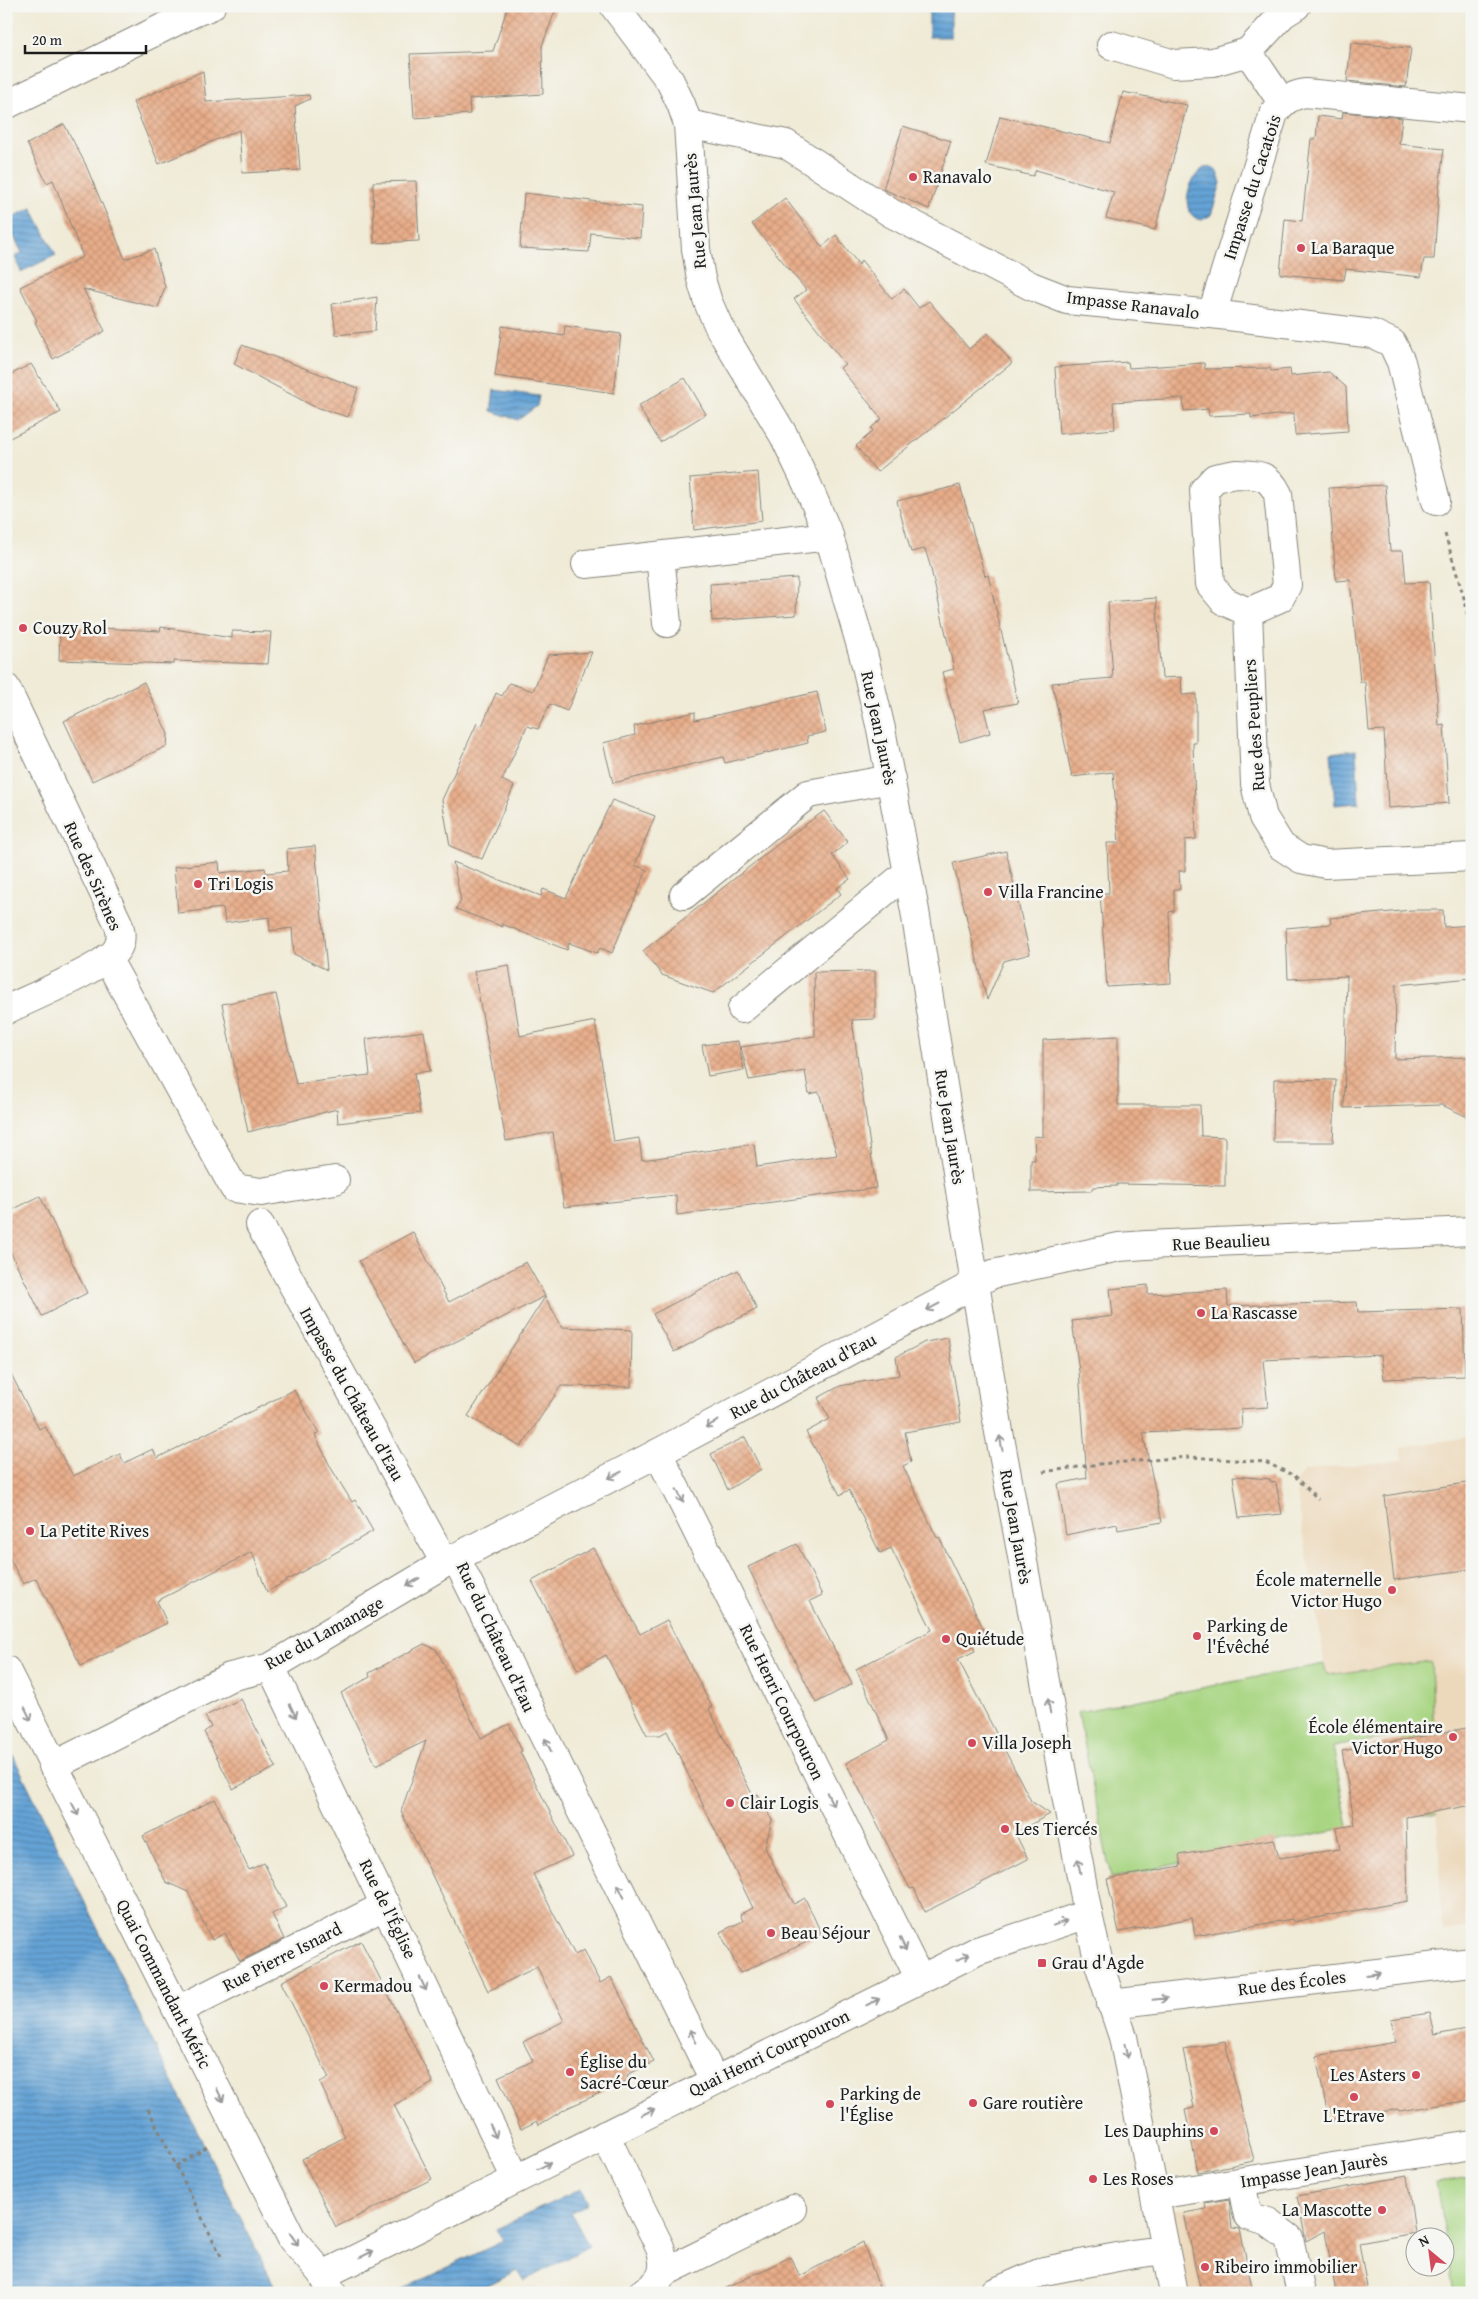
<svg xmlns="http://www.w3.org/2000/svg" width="1478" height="2299" font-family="'Gentium Book Plus',serif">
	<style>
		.built { fill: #ecd8ba }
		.grass { fill: #a8d582; stroke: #62784f }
		.water { fill: url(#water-rules); stroke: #406079 }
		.building { fill: url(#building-cross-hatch) }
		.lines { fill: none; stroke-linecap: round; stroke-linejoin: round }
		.minor-casing { stroke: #86847a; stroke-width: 30 }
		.path { stroke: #86847a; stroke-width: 3; stroke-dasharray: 4 4; stroke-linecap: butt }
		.minor { stroke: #fff; stroke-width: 28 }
		.oneway { stroke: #999 }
		.poi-dot { fill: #d1495b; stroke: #f6f6f2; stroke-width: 2 }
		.labels { text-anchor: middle; stroke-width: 5; stroke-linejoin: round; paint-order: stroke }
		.poi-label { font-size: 18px; fill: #1c1c1c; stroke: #f6f6f2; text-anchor: start }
		.street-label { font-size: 18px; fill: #1c1c1c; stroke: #f6f6f2 }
	</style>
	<defs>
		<pattern id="water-rules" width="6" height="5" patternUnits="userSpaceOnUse" patternTransform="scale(1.25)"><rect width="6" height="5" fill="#65a3d6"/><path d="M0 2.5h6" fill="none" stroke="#5284ad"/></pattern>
		<pattern id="building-cross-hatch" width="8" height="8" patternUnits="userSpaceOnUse" patternTransform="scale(1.25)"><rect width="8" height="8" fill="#e8ad8a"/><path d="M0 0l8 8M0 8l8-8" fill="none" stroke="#c69476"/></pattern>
	</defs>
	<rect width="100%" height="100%" fill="#f6f6f2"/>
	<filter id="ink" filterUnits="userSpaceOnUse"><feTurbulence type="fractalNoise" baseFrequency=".02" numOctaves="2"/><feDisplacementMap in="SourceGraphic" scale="10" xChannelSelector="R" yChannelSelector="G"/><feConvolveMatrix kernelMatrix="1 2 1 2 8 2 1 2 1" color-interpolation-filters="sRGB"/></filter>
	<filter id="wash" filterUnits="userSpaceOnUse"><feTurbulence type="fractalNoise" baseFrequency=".0096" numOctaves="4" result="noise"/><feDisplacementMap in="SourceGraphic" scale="20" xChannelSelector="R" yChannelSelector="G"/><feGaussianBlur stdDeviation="1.12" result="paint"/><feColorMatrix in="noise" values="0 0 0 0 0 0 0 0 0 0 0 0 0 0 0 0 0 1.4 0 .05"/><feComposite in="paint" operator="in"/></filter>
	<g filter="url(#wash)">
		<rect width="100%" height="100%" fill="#f0ebd7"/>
		<!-- built -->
		<g class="built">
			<path d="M1472,1436V1927L1442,1931L1431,1662L1327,1675L1295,1483L1304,1470L1402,1460L1401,1448Z"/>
			<path d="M1219,2202L1237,2293H1189L1171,2210Z"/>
		</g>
		<!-- grass -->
		<g class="grass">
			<path d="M1431,1661L1437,1814H1417L1401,1735L1333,1747L1348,1827L1111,1878L1078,1712L1324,1664L1327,1675Z"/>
			<path d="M1472,2177V2293H1454L1437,2182Z"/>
		</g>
		<!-- water -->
		<g class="water">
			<rect x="929" y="6" width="22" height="31"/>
			<path d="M1207,167L1216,169L1221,183L1211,215L1202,220C1175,216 1190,171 1207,167Z"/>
			<path d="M32,208L56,255L21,272L15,257L22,253L6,220Z"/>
			<path d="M494,390L539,396L537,406L518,420L491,411Z"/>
			<path d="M1356,750L1359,803L1335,805L1331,753Z"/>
			<path d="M6,1741L148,2032L278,2293H6Z"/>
			<path d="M581,2189L588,2203L571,2213L589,2246L524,2281L517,2270L473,2293H394L503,2241L496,2229Z"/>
		</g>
		<g id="blocks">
			<!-- building -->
			<g class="building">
				<path d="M508,6H557L542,46L543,94L469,99L470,114L414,118L410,54L493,51Z"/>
				<path d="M1351,43L1411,48L1406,87L1347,81Z"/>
				<path d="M203,71L206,102L309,95L310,99L295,106L300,170L242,173L239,130L159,164L133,102Z"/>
				<path d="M1123,92L1187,105L1155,230L1106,218L1114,192L1036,170L1033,176L986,165L1000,116L1110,143Z"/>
				<path d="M1343,112L1402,118L1399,144L1444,149L1439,188L1434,259H1424L1421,277L1346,269L1344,280L1280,274L1285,219L1302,221L1311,139H1316L1318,116L1342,119Z"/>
				<path d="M64,124L85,163L125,259L154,249L165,287L158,308L83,289L105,331L53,359L35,322L37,321L20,287L83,257L53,180L47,183L27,144Z"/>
				<path d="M903,126L951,141L929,209L883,189Z"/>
				<path d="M416,181L419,241L374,243L373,182Z"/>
				<path d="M524,193L642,207L640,238L591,233L589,252L520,248Z"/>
				<path d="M785,198L822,247L836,235L859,265L861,260L892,299L904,289L919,308L929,301L969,349L988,333L1012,363L877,472L856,446L873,431L871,428L882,419L840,368L845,364L794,299L806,290L752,224Z"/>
				<path d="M377,297L375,331L336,335L332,304Z"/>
				<path d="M502,326L564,336L565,326L621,334L614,393L495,376Z"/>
				<path d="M242,345L358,388L348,417L313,406L234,364Z"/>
				<path d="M1128,362L1129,368L1204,363L1205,369L1270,368L1271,371L1290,369L1291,376L1329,372L1346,387L1348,431L1295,435L1294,413L1251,418V414L1209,416L1208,409L1184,411L1183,398L1113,402L1115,429L1059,434L1055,367Z"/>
				<path d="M31,364L61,412L6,440V377Z"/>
				<path d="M685,378L706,414L660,442L638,406Z"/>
				<path d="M758,472L762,521L694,530L690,478Z"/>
				<path d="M960,485L985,576L988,575L1018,703L984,709L990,733L960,742L942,672L954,669L930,565L925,549L911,552L897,501Z"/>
				<path d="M1385,485L1390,551H1403L1406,583L1429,582L1439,726L1444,725L1449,803L1388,808L1384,730L1369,731L1365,682H1360L1350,580L1336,581L1329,488Z"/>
				<path d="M797,578L796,615L712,621L710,584Z"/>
				<path d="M1156,598L1162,678L1181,677L1182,695L1196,694V743H1193L1196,839L1185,840V871H1179L1180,889H1174V911L1169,912L1171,983L1107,987L1100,893H1109L1107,843H1119L1113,772L1072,777L1052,683L1113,678L1108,602Z"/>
				<path d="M60,626L160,631L161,627L232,638V631L271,632L268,664L174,661V664L59,660Z"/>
				<path d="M592,652L567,711L550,704L538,729L527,726L502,780L514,786L482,859L450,846L442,800L477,723L482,726L496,693L502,696L509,683L533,691L548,655Z"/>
				<path d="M144,682L168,734L167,746L92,781L64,721Z"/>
				<path d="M817,692L826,732L807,736L808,743L725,763L723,757L613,783L603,743L635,735L634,726L695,712V720Z"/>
				<path d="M612,800L655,816L635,865L647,870L612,953L600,948L597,953L569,943L567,950L502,924L503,927L456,909L461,901L453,862L541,896L543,889L566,898Z"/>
				<path d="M824,811L848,842L832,855L850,879L837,888L841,894L713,993L662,975L643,951L777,845Z"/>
				<path d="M315,846L327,970L294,954L292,928L270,931L269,917L225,923L223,908L178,913L174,867L219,862L220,873L265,868L266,873L288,871L287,849Z"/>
				<path d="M1006,851L1030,954L1004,961L987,1000L953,863Z"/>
				<path d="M1411,910H1443L1444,927L1472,925V978L1396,985L1395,1059L1472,1057V1119L1442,1105L1344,1108L1347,976L1288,979L1286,928L1331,924L1330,918Z"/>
				<path d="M509,965L520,1036L595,1021L614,1142L639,1138L642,1160L754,1144L757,1167L837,1155L819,1092L809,1094L805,1071L749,1080L741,1047L815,1036L814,972L875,971V1019L852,1020L876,1188L677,1215L676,1195L564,1207L553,1132L506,1141L474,971Z"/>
				<path d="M276,994L296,1084L370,1075L366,1039L424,1031L430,1071L414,1073L420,1113L338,1123L337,1109L248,1132L222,1004Z"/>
				<path d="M1118,1036V1105H1200L1201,1136L1225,1137V1186L1117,1184V1186L1093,1187L1091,1191L1031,1192V1160H1035L1034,1136L1043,1137V1040Z"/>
				<path d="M738,1041L744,1070L708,1076L702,1045Z"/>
				<path d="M1274,1079L1336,1080L1333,1142H1273Z"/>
				<path d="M40,1196L87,1293L42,1316L6,1243V1213Z"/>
				<path d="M413,1232L449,1302L526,1262L545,1296L414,1363L359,1261Z"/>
				<path d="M738,1270L757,1309L674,1352L653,1314Z"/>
				<path d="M1148,1285V1294L1227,1290L1228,1306L1357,1302L1358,1312L1463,1309L1465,1376L1384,1379L1381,1355L1263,1360L1268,1407L1241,1409L1242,1428L1143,1433L1162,1522L1118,1530L1117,1524L1066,1535L1058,1484L1087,1478L1079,1371L1072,1321L1113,1316L1110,1289Z"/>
				<path d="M545,1297L562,1327L632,1330L631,1387L561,1386L521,1447L468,1416Z"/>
				<path d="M948,1338L961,1422L905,1432L911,1462L903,1466L937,1538L939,1537L987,1636L972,1643L975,1651L958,1659L1031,1801L1050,1814L1015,1833L1028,1859L925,1912L914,1888L910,1889L846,1763L889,1740L856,1669L932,1630L891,1548L880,1553L849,1490L840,1495L806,1432L830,1419L818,1398L840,1386L899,1375L896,1357L925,1342Z"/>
				<path d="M6,1364L39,1429L45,1426L73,1476L120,1454L124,1463L153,1449L157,1458L294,1390L319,1433L315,1435L331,1468L352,1502L355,1500L373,1531L267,1592L252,1552L157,1601L167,1623L81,1666L36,1578L23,1584L6,1551Z"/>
				<path d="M745,1437L761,1469L728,1490L711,1454Z"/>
				<path d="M1233,1476L1270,1479L1271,1482L1276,1483L1282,1514L1239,1518Z"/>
				<path d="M1472,1482V1569L1394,1580L1384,1496Z"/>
				<path d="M797,1544L822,1595L810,1601L852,1684L816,1703L748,1567Z"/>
				<path d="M593,1548L640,1634L667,1620L712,1707L709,1709L753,1796L758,1794L772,1820L765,1847L777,1872L794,1904L805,1898L822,1935L740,1973L720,1932L743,1921L740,1914L753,1908L667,1731L660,1735H647L606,1655L578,1670L532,1581Z"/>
				<path d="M424,1644L436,1649L481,1738L509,1724L522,1751L520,1752L572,1856L533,1874L575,1955L584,1950L600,1983L611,1977L654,2062L627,2075L629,2080L567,2108L539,2125L537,2121L521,2129L498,2077L533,2061L523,2042L564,2021L537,1967L488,1991L401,1811L426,1741L376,1765L341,1693L370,1677L369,1673Z"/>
				<path d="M241,1699L276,1767L233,1789L204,1732L211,1727L205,1716Z"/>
				<path d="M1472,1727V1805L1406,1817L1408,1901L1293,1922L1292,1919L1195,1936L1192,1918L1119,1932L1107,1879L1181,1866L1179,1855L1274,1839L1279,1858L1340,1849L1336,1828L1355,1825L1342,1751Z"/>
				<path d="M215,1799L249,1870L264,1863L286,1907L272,1914L284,1939L240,1961L225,1933L212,1940L188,1892L166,1882L143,1836Z"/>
				<path d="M361,1941L433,2083L394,2105L432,2179L336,2227L302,2159L345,2137L320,2083L329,2078L281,1982Z"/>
				<path d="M1430,2013L1435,2035L1472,2028V2100L1399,2111L1398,2109L1329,2121L1316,2056L1396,2042L1391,2019Z"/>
				<path d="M1225,2042L1254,2161L1198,2172L1185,2110L1194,2108L1183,2049Z"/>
				<path d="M1407,2176L1415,2233L1359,2243L1368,2293H1336L1325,2231L1306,2241L1297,2196Z"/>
				<path d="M1229,2199L1232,2228L1240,2229L1253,2293H1201L1184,2213L1206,2209L1205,2203Z"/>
				<path d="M863,2242L881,2293H716L790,2257L800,2276Z"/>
			</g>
		</g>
	</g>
	<g filter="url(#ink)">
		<use href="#blocks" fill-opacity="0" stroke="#86847a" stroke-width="1"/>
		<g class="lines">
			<defs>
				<g id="minor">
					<path d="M614,6L670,81L681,104L688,124L696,249L701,279L708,302L719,327L784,436L807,484L829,536L863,653L881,729L915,911L999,1432L1088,1914L1099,1964L1123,2037L1174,2293"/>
					<path d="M1111,45L1174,64L1213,62L1248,52L1282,102"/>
					<path d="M1248,52L1283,14L1296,6"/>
					<path d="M6,105L193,13L211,6"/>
					<path d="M688,124L786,144L891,213L1031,286L1067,300L1212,314L1373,334L1392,343L1401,362L1436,501"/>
					<path d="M1212,314L1274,113C1283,101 1290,96 1305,93L1472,109"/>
					<path d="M1236,474C1257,475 1268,473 1278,494L1287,585L1280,598L1248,612L1224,601L1210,584L1204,490L1215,478Z"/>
					<path d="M660,556L667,623"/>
					<path d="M586,564L829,536"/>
					<path d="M1248,612L1255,784L1263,817L1281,846L1301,859L1326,864L1472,857"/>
					<path d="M6,688L118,923C121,931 122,941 117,949C107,966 28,999 6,1010"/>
					<path d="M684,895L808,794L891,779"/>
					<path d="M107,958L234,1188L261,1192L335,1180"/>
					<path d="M742,1009L907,873"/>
					<path d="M260,1225L445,1563"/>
					<path d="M658,1453L920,1979"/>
					<path d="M456,1558L714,2080"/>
					<path d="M271,1667L516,2179"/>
					<path d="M6,1670L292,2239L323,2275L332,2293"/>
					<path d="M53,1766L230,1677L271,1667L445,1563L658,1453L993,1274L1119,1247L1146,1245L1472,1231"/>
					<path d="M1111,2004L1472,1962"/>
					<path d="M178,2010L386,1905"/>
					<path d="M605,2135L660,2247C667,2269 663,2282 642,2293"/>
					<path d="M1241,2182L1248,2216L1268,2222L1289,2238L1301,2293"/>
					<path d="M1156,2195L1472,2145"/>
					<path d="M663,2273L793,2209"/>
					<path d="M323,2275L977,1951L1088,1914"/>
					<path d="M993,2293L1044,2271L1133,2254L1165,2250"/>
				</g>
			</defs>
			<!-- minor casing -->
			<use href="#minor" class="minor-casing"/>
			<!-- path -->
			<g class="path">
				<path d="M1445,534L1464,598L1472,638"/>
				<path d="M1043,1472L1099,1464L1189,1457L1265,1462L1295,1476L1318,1499"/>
				<path d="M148,2109L221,2256"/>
				<path d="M176,2166L208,2147"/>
			</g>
			<!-- minor -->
			<use href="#minor" class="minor"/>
		</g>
		<!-- one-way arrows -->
		<defs><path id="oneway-shaft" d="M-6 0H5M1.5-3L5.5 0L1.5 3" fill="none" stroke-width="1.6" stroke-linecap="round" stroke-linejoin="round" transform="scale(1.25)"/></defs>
		<g class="oneway">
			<use href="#oneway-shaft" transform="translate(933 1307) rotate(152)"/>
			<use href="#oneway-shaft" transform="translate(712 1424) rotate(152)"/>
			<use href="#oneway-shaft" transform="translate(1001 1443) rotate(-101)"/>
			<use href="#oneway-shaft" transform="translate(615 1475) rotate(153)"/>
			<use href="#oneway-shaft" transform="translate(680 1496) rotate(64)"/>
			<use href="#oneway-shaft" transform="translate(413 1582) rotate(149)"/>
			<use href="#oneway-shaft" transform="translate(1049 1706) rotate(-100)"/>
			<use href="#oneway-shaft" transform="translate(293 1711) rotate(64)"/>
			<use href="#oneway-shaft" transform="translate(28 1714) rotate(64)"/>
			<use href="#oneway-shaft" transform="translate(548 1745) rotate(-116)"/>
			<use href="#oneway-shaft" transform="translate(830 1799) rotate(64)"/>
			<use href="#oneway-shaft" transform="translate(75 1809) rotate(63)"/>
			<use href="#oneway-shaft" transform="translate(1079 1866) rotate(-101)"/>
			<use href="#oneway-shaft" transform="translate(621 1891) rotate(-116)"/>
			<use href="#oneway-shaft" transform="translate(1060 1923) rotate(-20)"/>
			<use href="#oneway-shaft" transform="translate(903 1944) rotate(64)"/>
			<use href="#oneway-shaft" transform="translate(963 1957) rotate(-26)"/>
			<use href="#oneway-shaft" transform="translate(1373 1974) rotate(-7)"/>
			<use href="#oneway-shaft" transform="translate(423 1984) rotate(65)"/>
			<use href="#oneway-shaft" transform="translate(1160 1999) rotate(-6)"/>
			<use href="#oneway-shaft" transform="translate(873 2002) rotate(-26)"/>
			<use href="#oneway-shaft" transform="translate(693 2036) rotate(-116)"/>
			<use href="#oneway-shaft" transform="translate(1126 2051) rotate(78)"/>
			<use href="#oneway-shaft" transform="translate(220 2095) rotate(64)"/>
			<use href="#oneway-shaft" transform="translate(648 2112) rotate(-26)"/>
			<use href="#oneway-shaft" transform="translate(493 2131) rotate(65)"/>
			<use href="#oneway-shaft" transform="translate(544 2166) rotate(-26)"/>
			<use href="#oneway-shaft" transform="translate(294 2239) rotate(55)"/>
			<use href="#oneway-shaft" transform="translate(367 2254) rotate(-26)"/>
		</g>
	</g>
	<!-- markers -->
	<g class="poi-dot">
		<circle cx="913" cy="177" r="5"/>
		<circle cx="1301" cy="248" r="5"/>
		<circle cx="23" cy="628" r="5"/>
		<circle cx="198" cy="884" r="5"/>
		<circle cx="988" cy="892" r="5"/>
		<circle cx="1201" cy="1313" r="5"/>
		<circle cx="30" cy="1531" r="5"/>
		<circle cx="1392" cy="1590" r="5"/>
		<circle cx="1197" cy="1636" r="5"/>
		<circle cx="946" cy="1639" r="5"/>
		<circle cx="1453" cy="1737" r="5"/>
		<circle cx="972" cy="1743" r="5"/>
		<circle cx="730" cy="1803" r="5"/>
		<circle cx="1005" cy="1829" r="5"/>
		<circle cx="771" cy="1933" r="5"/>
		<rect x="1037" y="1958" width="10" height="10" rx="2.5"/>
		<circle cx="324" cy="1986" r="5"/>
		<circle cx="570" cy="2072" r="5"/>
		<circle cx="1416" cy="2075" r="5"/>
		<circle cx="1354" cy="2097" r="5"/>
		<circle cx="973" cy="2103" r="5"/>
		<circle cx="830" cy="2104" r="5"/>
		<circle cx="1214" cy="2131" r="5"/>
		<circle cx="1093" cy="2179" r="5"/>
		<circle cx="1382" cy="2210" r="5"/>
		<circle cx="1205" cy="2267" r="5"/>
	</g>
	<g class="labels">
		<!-- poi labels -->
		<g class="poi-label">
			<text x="923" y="183">Ranavalo</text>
			<text x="1311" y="254">La Baraque</text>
			<text x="33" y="634">Couzy Rol</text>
			<text x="208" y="890">Tri Logis</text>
			<text x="998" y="898">Villa Francine</text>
			<text x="1211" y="1319">La Rascasse</text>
			<text x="40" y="1537">La Petite Rives</text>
			<text x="1382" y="1586" text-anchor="end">École maternelle<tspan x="1382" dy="21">Victor Hugo</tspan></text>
			<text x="1207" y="1632">Parking de<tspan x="1207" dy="21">l'Évêché</tspan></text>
			<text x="956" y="1645">Quiétude</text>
			<text x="1443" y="1733" text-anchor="end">École élémentaire<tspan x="1443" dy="21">Victor Hugo</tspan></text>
			<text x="982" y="1749">Villa Joseph</text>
			<text x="740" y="1809">Clair Logis</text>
			<text x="1015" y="1835">Les Tiercés</text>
			<text x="781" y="1939">Beau Séjour</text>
			<text x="1052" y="1969">Grau d'Agde</text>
			<text x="334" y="1992">Kermadou</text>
			<text x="580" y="2068">Église du<tspan x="580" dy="21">Sacré-Cœur</tspan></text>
			<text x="1406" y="2081" text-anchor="end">Les Asters</text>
			<text x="840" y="2100">Parking de<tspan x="840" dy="21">l'Église</tspan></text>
			<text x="983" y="2109">Gare routière</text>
			<text x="1354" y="2122" text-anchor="middle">L'Etrave</text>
			<text x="1204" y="2137" text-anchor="end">Les Dauphins</text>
			<text x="1103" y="2185">Les Roses</text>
			<text x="1372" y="2216" text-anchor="end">La Mascotte</text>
			<text x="1215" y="2273">Ribeiro immobilier</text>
		</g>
		<!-- street labels -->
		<g class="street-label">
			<text transform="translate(1252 187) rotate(-72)" y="6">Impasse du Cacatois</text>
			<text transform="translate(695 211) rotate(-95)" y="6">Rue Jean Jaurès</text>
			<text transform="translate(1133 305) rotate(7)" y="6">Impasse Ranavalo</text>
			<text transform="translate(1254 725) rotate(-94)" y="6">Rue des Peupliers</text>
			<text transform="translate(879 728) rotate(78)" y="6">Rue Jean Jaurès</text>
			<text transform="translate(93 876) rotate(66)" y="6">Rue des Sirènes</text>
			<text transform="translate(950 1127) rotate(81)" y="6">Rue Jean Jaurès</text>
			<text transform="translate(1221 1242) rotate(-3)" y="6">Rue Beaulieu</text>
			<text transform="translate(803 1376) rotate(-28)" y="6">Rue du Château d'Eau</text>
			<text transform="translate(352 1394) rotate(61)" y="6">Impasse du Château d'Eau</text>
			<text transform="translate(1016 1527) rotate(80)" y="6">Rue Jean Jaurès</text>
			<text transform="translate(324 1633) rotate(-29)" y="6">Rue du Lamanage</text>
			<text transform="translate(496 1637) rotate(65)" y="6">Rue du Château d'Eau</text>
			<text transform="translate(782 1702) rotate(64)" y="6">Rue Henri Courpouron</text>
			<text transform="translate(388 1909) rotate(64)" y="6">Rue de l'Église</text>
			<text transform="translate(282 1957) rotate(-27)" y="6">Rue Pierre Isnard</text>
			<text transform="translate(1292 1983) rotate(-7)" y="6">Rue des Écoles</text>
			<text transform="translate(164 1984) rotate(63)" y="6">Quai Commandant Méric</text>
			<text transform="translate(769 2053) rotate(-26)" y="6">Quai Henri Courpouron</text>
			<text transform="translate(1314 2170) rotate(-9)" y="6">Impasse Jean Jaurès</text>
		</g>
	</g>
	<!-- margin -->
	<rect width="1478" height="2299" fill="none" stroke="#f6f6f2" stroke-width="25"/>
	<!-- north arrow -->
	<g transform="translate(1430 2252) rotate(331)"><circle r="24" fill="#f6f6f2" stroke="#9f9f9c"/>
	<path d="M0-4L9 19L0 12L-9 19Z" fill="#d1495b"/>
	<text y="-8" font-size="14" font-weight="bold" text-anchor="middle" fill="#1c1c1c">N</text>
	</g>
	<!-- scale -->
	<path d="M25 45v8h121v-8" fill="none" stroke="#1c1c1c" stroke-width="2.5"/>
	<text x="32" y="45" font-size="15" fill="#1c1c1c" stroke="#f6f6f2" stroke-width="4" paint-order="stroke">20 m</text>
</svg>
